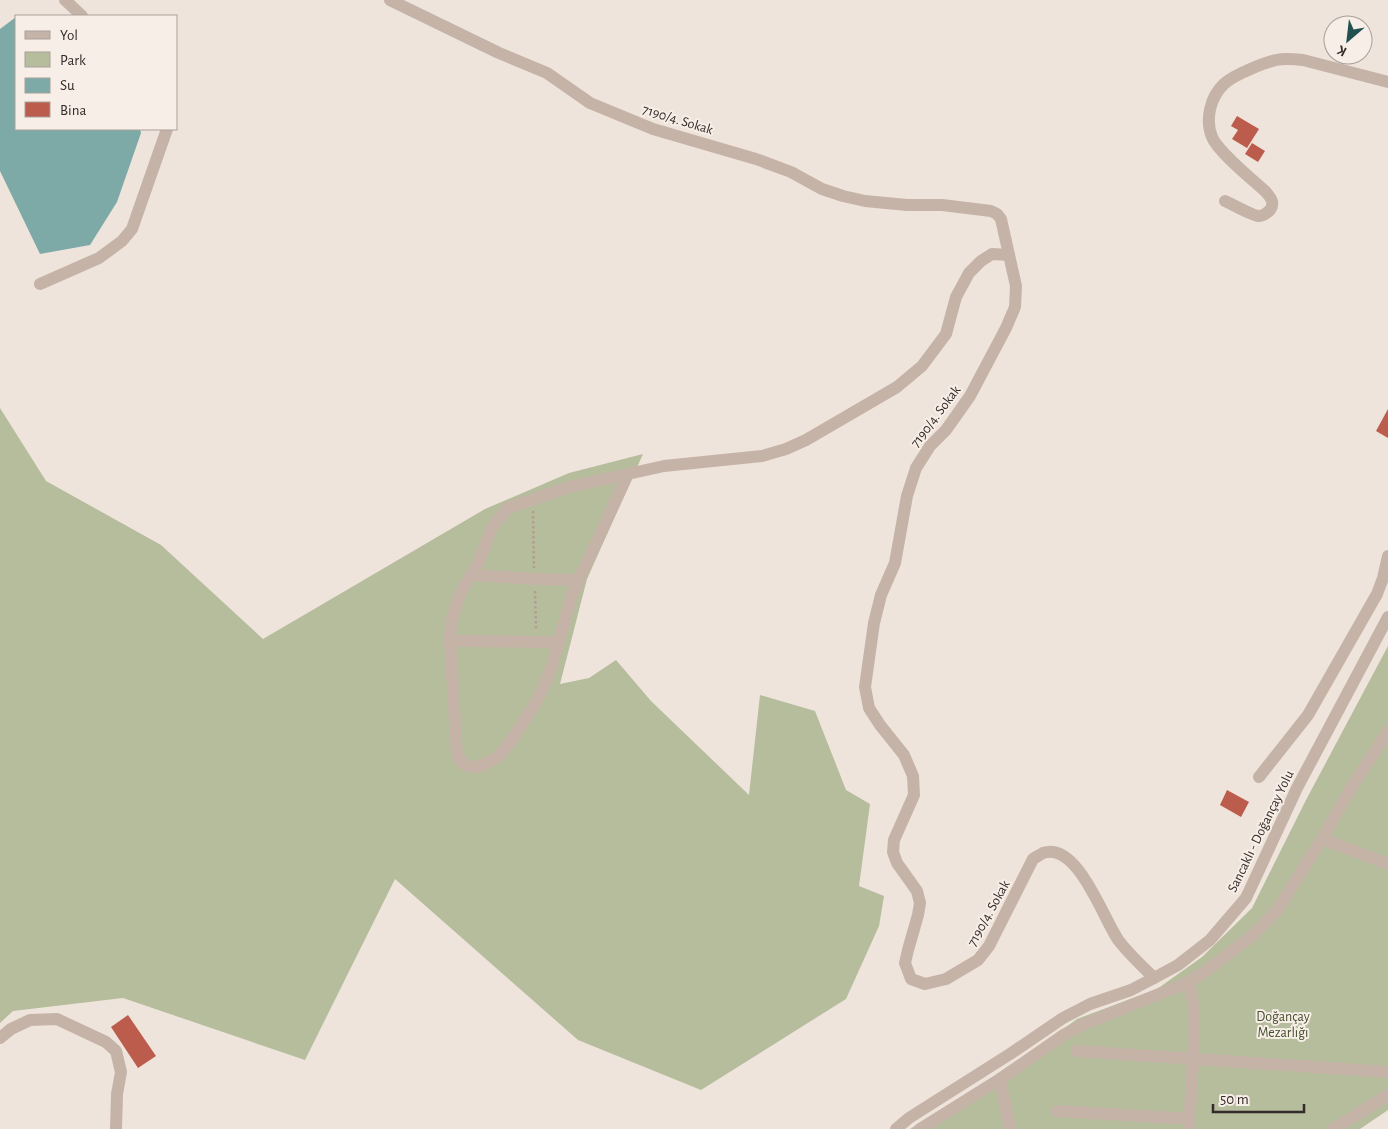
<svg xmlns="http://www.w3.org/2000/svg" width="1388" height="1129" font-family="'Alegreya Sans',sans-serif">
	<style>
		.green { fill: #b5bd9c }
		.water { fill: #7daaa7 }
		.building { fill: #bb5c4d }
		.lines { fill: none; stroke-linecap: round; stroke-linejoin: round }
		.path { stroke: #b29d93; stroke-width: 2.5; stroke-dasharray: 2.5 2.5; stroke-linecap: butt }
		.minor { stroke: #c6b3a8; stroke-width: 12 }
		.labels { text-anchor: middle; stroke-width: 4; stroke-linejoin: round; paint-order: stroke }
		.street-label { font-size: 14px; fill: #342a28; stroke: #f7eee7 }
		.park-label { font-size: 14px; fill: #47502e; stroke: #f7eee7 }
	</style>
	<rect width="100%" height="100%" fill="#efe4db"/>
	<!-- green -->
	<g class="green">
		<path d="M0,408L46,481L161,545L263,639L485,509L569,473L643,454L587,579L560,684L589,678L616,660L651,701L749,795L760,695L815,711L846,790L870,804L859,886L884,896L879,926L846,999L701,1090L578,1040L395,879L305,1060L123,998L13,1011L0,1023Z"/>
		<path d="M1388,646V1110L1360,1129H910L1029,1054L1077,1019L1157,989L1202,957L1252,908L1306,800Z"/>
	</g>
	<!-- water -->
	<path class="water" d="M16,17V129H140L141,133L117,202L90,245L40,254L0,171V29Z"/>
	<!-- building -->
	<g class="building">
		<path d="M1237,116L1259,129L1247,148L1232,139L1238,130L1231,126Z"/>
		<path d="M1252,143L1265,151L1258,162L1245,154Z"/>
		<path d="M1388,409V438L1376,431Z"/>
		<path d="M1227,790L1249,802L1241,817L1220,805Z"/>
		<path d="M128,1015L156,1056L138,1068L111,1027Z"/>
	</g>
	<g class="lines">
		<!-- path -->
		<g class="path">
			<path d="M533,511L534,568"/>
			<path d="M535,591L536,630"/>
		</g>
		<!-- minor -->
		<g class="minor">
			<path d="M65,0L82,16"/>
			<path d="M390,0L499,53L547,73L590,103L653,129L756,159L791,172L822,189L843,196L865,201L907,205H942L991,211L997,214L1001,219L1016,286L1015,307L1006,328L970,396L946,430L930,446L916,468L907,496L895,563L881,595L874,623L865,687L869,708L880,725L904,755L913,776L914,795L894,840L893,852L897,863L917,891L920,903L918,915L908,950L905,963L911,979L925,984L946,979L978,960L989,946L1033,859C1036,857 1040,855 1043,853C1078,841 1104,921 1119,941C1129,954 1142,966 1154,978"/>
			<path d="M1225,201C1232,204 1253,216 1259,216C1263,216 1267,213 1270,210C1275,203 1271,198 1266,192C1253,180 1218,152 1212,137C1205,120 1210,97 1224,84C1233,75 1264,63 1276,60C1285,58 1294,59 1303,60L1388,82"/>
			<path d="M40,284L99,258L122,241L132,229L167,129"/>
			<path d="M628,474L572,595L552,666L538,699L511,741L498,757L479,767L468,766L463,763L457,755L450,641L451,624L455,609L461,592L479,562L492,527L508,508L569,487L664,466L762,456L786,449L806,440L897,387L922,366L946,334L956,297L969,273L981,261L992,254L1009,255"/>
			<path d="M472,575L535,579L579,580"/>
			<path d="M450,641L559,642"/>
			<path d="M1259,777L1308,715L1377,594L1383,578L1388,556"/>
			<path d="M1322,839L1388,864"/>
			<path d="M0,1038L11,1029L30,1020L57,1019L106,1042L116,1051L121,1072L117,1094L116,1129"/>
			<path d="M1077,1051L1388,1072"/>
			<path d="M1000,1079L1010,1129"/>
			<path d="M1057,1111L1190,1119"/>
			<path d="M896,1129L909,1118L1010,1054L1063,1018L1090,1004L1131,990L1154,978L1178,965L1210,940L1246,898L1297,788L1388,617"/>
			<path d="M920,1129L1000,1079L1065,1034L1089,1022L1189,982L1206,971L1253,935L1278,909L1322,839L1351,788L1388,731"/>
			<path d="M1189,1129L1193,1059V1002L1189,982"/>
			<path d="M1333,1129L1388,1095"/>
		</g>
	</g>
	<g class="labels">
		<!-- street labels -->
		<g class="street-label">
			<text transform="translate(678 119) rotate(17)" y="5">7190/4. Sokak</text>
			<text transform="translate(935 416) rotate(-53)" y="5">7190/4. Sokak</text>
			<text transform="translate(1260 831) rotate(-64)" y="5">Sancaklı - Doğançay Yolu</text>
			<text transform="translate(988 913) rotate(-61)" y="5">7190/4. Sokak</text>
		</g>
		<!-- park labels -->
		<g class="park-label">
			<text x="1283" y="1021">Doğançay<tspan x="1283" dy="16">Mezarlığı</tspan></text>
		</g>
	</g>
	<!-- legend -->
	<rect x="15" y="15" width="162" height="115" fill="#f7eee7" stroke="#a9a09b"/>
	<rect x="25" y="31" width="25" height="8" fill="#c6b3a8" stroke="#a9a09b"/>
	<text x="60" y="40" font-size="15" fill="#342a28">Yol</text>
	<rect x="25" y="52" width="25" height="15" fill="#b5bd9c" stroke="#a9a09b"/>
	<text x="60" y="65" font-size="15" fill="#342a28">Park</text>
	<rect x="25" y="78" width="25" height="15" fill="#7daaa7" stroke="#a9a09b"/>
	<text x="60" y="90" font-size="15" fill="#342a28">Su</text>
	<rect x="25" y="102" width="25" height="15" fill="#bb5c4d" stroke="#a9a09b"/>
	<text x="60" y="115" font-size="15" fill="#342a28">Bina</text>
	<!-- north arrow -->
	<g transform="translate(1348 40) rotate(208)"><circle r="24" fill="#f7eee7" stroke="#a9a09b"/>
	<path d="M0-4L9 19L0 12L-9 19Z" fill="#21514f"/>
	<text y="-8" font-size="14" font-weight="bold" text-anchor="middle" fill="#342a28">K</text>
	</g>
	<!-- scale -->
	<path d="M1213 1104v8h91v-8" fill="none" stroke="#342a28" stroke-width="2.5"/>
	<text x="1220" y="1104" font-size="15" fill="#342a28" stroke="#f7eee7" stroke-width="4" paint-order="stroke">50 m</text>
</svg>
